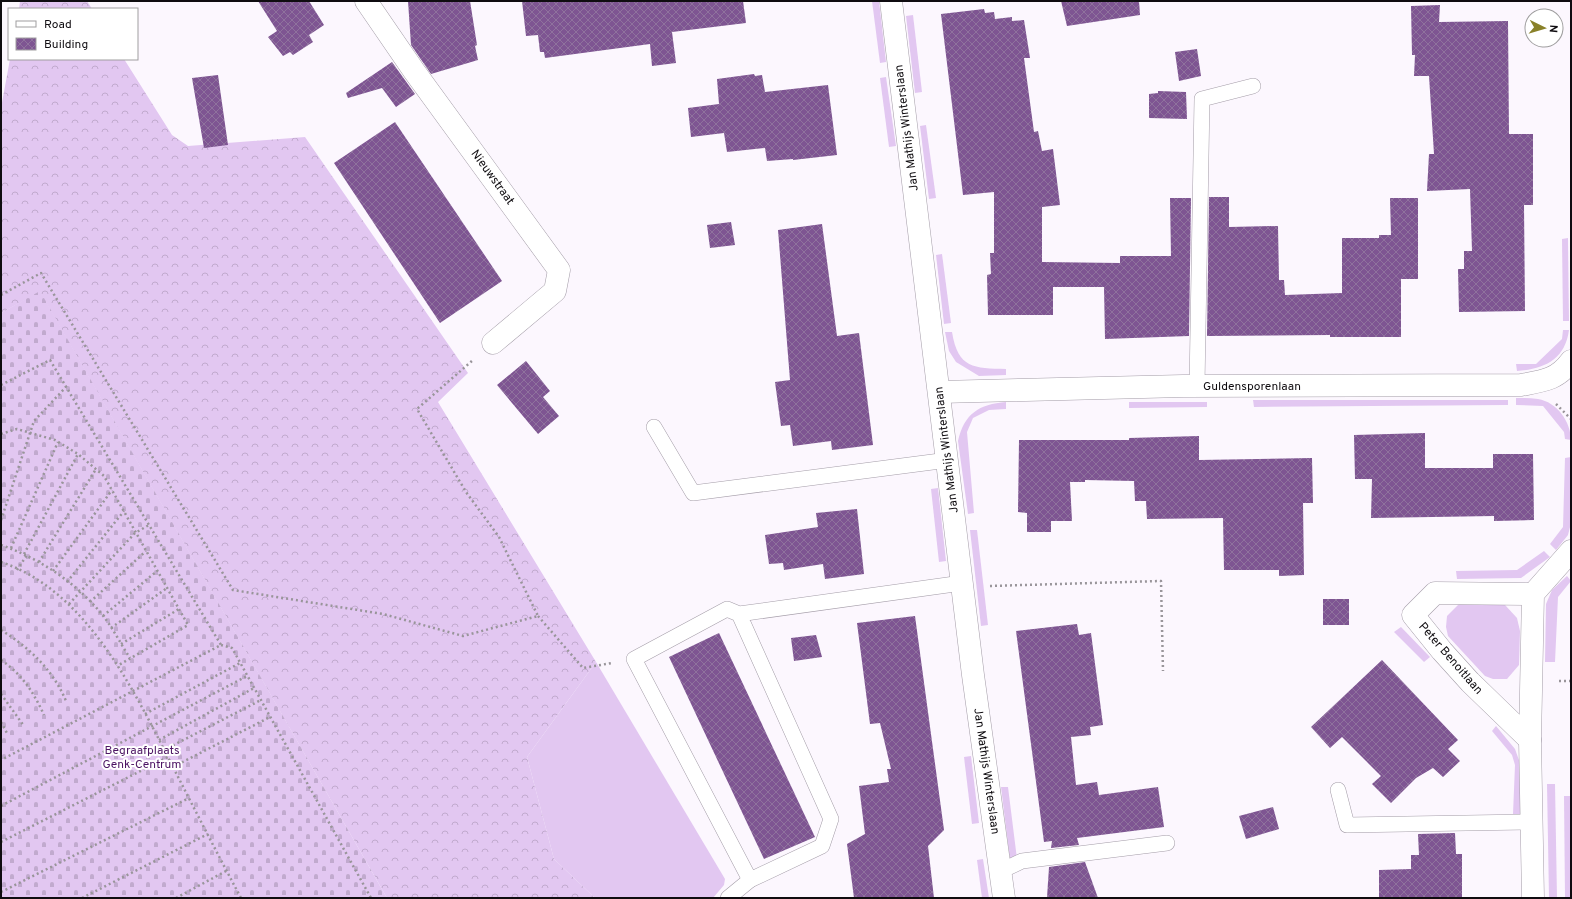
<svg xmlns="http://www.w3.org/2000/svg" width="1572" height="899" font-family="Overpass,sans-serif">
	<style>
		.grass { fill: #e2c7f1 }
		.forest { fill: url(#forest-crowns) }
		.cemetery { fill: url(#cemetery-stones) }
		.building { fill: url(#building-cross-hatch) }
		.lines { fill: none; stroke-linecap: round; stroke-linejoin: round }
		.lane-casing { stroke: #a49da8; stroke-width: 16 }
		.street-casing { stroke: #a49da8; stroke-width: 23 }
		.path { stroke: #99959a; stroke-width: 2.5; stroke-dasharray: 2 3; stroke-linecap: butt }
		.lane { stroke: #fff; stroke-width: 15 }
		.street { stroke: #fff; stroke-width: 22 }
		.labels { text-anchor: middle; stroke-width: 4; stroke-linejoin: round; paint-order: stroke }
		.street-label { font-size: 12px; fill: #0f0c10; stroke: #fff }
		.park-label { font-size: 12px; fill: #4c1463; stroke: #fff }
	</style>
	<defs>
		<pattern id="forest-crowns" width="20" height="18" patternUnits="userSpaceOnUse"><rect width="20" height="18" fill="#e2c7f1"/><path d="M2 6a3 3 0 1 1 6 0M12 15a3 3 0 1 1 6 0" fill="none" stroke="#c1aace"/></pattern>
		<pattern id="cemetery-stones" width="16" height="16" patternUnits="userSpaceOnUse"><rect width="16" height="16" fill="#e2c7f1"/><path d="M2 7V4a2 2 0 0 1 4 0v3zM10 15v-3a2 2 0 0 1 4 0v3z" fill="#c1aace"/></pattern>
		<pattern id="building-cross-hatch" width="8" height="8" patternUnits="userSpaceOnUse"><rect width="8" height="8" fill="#7e5592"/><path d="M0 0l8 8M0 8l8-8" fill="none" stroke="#8f729d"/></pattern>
	</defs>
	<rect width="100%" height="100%" fill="#fcf7fe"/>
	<!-- grass -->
	<g class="grass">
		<path d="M872,1H879L886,62L880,63Z"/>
		<path d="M913,15L922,92L915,93L906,16Z"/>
		<path d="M886,77L896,146L889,147L880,78Z"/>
		<path d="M926,125L936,198L929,199L920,126Z"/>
		<path d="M1568,238L1569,321H1563L1562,239Z"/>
		<path d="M942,254L951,323L944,324L936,255Z"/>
		<path d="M1563,330H1569C1565,360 1544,369 1517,371L1516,364H1536L1562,339Z"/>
		<path d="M945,332H952C958,369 974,368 1006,369V375L979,376L956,362L949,351Z"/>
		<path d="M1516,398C1524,398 1531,398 1538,399C1557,402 1571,422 1571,440L1565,439L1564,432L1543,406L1516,405Z"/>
		<path d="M1253,400H1508V405L1254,407Z"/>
		<path d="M1006,402V409L989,410L973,418L967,432L974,513L968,514L958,441C964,414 979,404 1006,402Z"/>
		<path d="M1129,402H1207V407L1129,408Z"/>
		<path d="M1571,457V523L1568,535L1556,550L1550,544L1563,527L1565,458Z"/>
		<path d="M938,488L946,561L939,562L931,489Z"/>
		<path d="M970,530H977L988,625L981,626Z"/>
		<path d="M1544,551L1550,557L1521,578L1457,579L1456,571L1517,570Z"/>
		<path d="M1567,576L1571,581L1558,597L1555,662H1545L1546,604L1552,590Z"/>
		<path d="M1459,604L1505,605L1517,618L1520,631L1519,665L1507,679H1493L1485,676L1448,636L1446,627L1447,616Z"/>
		<path d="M1401,627L1430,657L1424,662L1394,632Z"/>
		<path d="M596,662L725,879L724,885L713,898H595L554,859L527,757Z"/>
		<path d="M1496,726L1515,749L1520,763L1521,814H1513L1515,765L1512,755L1492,731Z"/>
		<path d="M971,756L979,823L972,824L964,757Z"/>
		<path d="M1547,784H1555L1557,898H1549Z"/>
		<path d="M1001,787H1008L1017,859L1010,860Z"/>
		<path d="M1564,796H1571V898H1565Z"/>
		<path d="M983,859L989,898H982L977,860Z"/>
	</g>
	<!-- forest -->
	<g class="forest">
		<path d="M20,1H87L92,9H19Z"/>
		<path d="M10,59H124L172,135L188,146L305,137L468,373L438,402L596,662L527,757L554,859L595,898H387L40,292L1,313V108Z"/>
	</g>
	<!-- cemetery -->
	<path class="cemetery" d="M40,291L387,898H1V313Z"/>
	<!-- building -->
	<g class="building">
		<path d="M258,1H309L324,25L309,35L313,42L293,55L290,52L283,56L268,37L277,31Z"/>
		<path d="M408,1H470L477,45L475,46L478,60L431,74L411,45Z"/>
		<path d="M522,1H743L746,23L672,32L676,63L652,66L650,44L545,58L544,52H540L538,35L526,36Z"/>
		<path d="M1061,1H1139L1140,15L1067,26Z"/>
		<path d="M1440,5L1439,22L1508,21L1509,134H1533V205H1524L1525,311L1459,312L1458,269H1464V251H1472L1470,189L1427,191L1429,154H1434L1429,76H1414L1415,55H1412L1411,6Z"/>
		<path d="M984,9L985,13L994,12L995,19L1012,17V21L1024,20L1030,58H1024L1034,132L1038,131L1042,151L1053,149L1060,205L1042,207V262L1120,263V256H1171L1170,198H1191L1189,336L1105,339L1104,287H1053V315H988L987,275L991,274L990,253H994V192L963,195L941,14Z"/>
		<path d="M1197,49L1201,76L1179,81L1175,52Z"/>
		<path d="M392,62L415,94L396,107L382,88L348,98L346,93Z"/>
		<path d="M754,74L755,76L762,75L765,92L828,85L837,155L793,160V159L767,161L765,148L727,152L724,133L691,137L688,108L719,104L717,79Z"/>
		<path d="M218,75L228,145L204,148L192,78Z"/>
		<path d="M1158,91L1186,92L1187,119L1149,118V94L1158,93Z"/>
		<path d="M395,122L502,281L440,323L334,163Z"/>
		<path d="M1209,197H1229V227L1278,226L1279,280H1284L1285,295L1342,293V238H1379V235H1391L1390,198H1418V279H1401V337H1330V335L1207,336Z"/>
		<path d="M731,222L735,245L710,248L707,225Z"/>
		<path d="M822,224L837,336L859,333L873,445L832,450L831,441L793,446L790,425L781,426L775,382L790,380L778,230Z"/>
		<path d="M526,361L550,391L543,397L559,416L538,434L497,385Z"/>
		<path d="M1425,433V468H1493V454H1533L1534,520L1494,521V516L1371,518L1372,479H1355L1354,435Z"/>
		<path d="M1199,436V460L1312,458L1313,503H1303L1304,575L1279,576V570H1224L1223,518L1147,519L1146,501H1135L1134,481L1085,480V482H1070L1072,521H1051V532H1027V513L1018,512L1019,440H1129V438Z"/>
		<path d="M857,509L864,574L825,579L823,564L784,570L783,563L769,564L765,535L818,527L816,513Z"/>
		<rect x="1323" y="599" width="26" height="26"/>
		<path d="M915,616L944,830L928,846L934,898H854L847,844L865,834L859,786L889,782L887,769H891L880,723L870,724L857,623Z"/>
		<path d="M1077,624L1079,635L1091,633L1103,725L1090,727L1091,735L1071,737L1076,785L1097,782L1099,795L1158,787L1164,827L1077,838L1079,845L1051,848L1052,841L1044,842L1016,631Z"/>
		<path d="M719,633L815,837L764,859L669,657Z"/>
		<path d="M816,635L822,657L794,661L791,638Z"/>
		<path d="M1382,660L1458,740L1448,749L1460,761L1443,777L1433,768L1416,778L1391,803L1372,784L1381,776L1342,737L1330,748L1311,727Z"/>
		<path d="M1273,807L1279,829L1246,839L1239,816Z"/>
		<path d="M1455,833L1456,854H1462V898H1379V870L1411,869V855H1419L1418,834Z"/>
		<path d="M1085,862L1098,898H1047L1049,867Z"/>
	</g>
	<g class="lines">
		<defs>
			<g id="lane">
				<path d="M1197,386L1202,99L1253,86"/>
				<path d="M654,427L693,493L948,460"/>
				<path d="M739,614L831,819L822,846L750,880L634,659L727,609L739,614L962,583"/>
				<path d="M1338,790L1347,825L1531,822"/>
				<path d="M1001,871L1022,861L1167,843"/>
				<path d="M728,898L750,880"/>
			</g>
			<g id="street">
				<path d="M366,1L414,71L559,270L555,291L493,343"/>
				<path d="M891,1L973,675L1004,898"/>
				<path d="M940,392L1183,386L1521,385C1543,381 1557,380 1571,361"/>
				<path d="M1530,740L1470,682L1442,651L1413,615L1435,593L1533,594"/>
				<path d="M1533,898L1530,740L1533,594L1571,551"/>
			</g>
		</defs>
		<!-- lane casing -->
		<use href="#lane" class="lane-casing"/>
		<!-- street casing -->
		<use href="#street" class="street-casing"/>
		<!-- path -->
		<g class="path">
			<path d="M1,295L41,273L233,590L383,614L463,636L538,616L499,537L466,492L417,409L473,360"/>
			<path d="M1,385L50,360L221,645L1,760"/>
			<path d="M1556,404L1571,419"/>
			<path d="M1,434L17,429L55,440L78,454L104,476L188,625L117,666"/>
			<path d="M1,520L34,421L66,387"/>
			<path d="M1,545C38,558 74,581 100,612C112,626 120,643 130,658"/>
			<path d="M11,548L58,442"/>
			<path d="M24,554L78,454"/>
			<path d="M1,562C88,591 135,693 174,769C196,812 218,855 241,898"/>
			<path d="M39,562L96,469"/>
			<path d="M17,570L27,555"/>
			<path d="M53,571L112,490"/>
			<path d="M67,582L124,511"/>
			<path d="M990,586L1161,581L1163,671"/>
			<path d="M90,602L146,551"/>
			<path d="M69,604L135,533L149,525"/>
			<path d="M103,616L157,571"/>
			<path d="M538,616L583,668L612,663"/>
			<path d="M111,628L167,588"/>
			<path d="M1,630C30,648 53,670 66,701"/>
			<path d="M121,644L179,609"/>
			<path d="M221,645L232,648L371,898"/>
			<path d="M1,660C22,674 34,693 44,715"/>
			<path d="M1559,681H1571"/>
			<path d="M1,694L24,726"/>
			<path d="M145,714L240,663"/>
			<path d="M1,722L8,735"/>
			<path d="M159,740L254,688"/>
			<path d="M164,750L261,700"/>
			<path d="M173,767L270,717"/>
			<path d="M1,806L247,676"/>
			<path d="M1,842L168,757"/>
			<path d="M1,892L189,798"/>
			<path d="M82,898L208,834"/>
			<path d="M176,898L226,871"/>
		</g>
		<!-- lane -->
		<use href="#lane" class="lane"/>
		<!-- street -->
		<use href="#street" class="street"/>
	</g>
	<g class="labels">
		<!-- street labels -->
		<g class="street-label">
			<text transform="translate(906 128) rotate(-97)" y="4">Jan Mathijs Winterslaan</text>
			<text transform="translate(493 177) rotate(54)" y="4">Nieuwstraat</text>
			<text x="1252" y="390">Guldensporenlaan</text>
			<text transform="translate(946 450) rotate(-97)" y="4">Jan Mathijs Winterslaan</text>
			<text transform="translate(1451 658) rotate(49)" y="4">Peter Benoitlaan</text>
			<text transform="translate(987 771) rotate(82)" y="4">Jan Mathijs Winterslaan</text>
		</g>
		<!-- park labels -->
		<g class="park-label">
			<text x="142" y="754">Begraafplaats<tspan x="142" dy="14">Genk-Centrum</tspan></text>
		</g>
	</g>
	<!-- border -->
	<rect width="1572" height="899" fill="none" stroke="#0f0c10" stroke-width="4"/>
	<!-- legend -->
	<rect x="8" y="8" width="130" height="52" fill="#ffffff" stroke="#9f9e9f"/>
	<rect x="16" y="21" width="20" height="6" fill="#ffffff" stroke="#9f9e9f"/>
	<text x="44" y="28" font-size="12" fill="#0f0c10">Road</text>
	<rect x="16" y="38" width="20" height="12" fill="url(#building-cross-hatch)" stroke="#9f9e9f"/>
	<text x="44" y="48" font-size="12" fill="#0f0c10">Building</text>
	<!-- north arrow -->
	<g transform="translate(1544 28) rotate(95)"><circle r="19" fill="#ffffff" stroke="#9f9e9f"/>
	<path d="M0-3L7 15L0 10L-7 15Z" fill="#898129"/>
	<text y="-6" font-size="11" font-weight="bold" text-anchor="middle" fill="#0f0c10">N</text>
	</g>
</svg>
